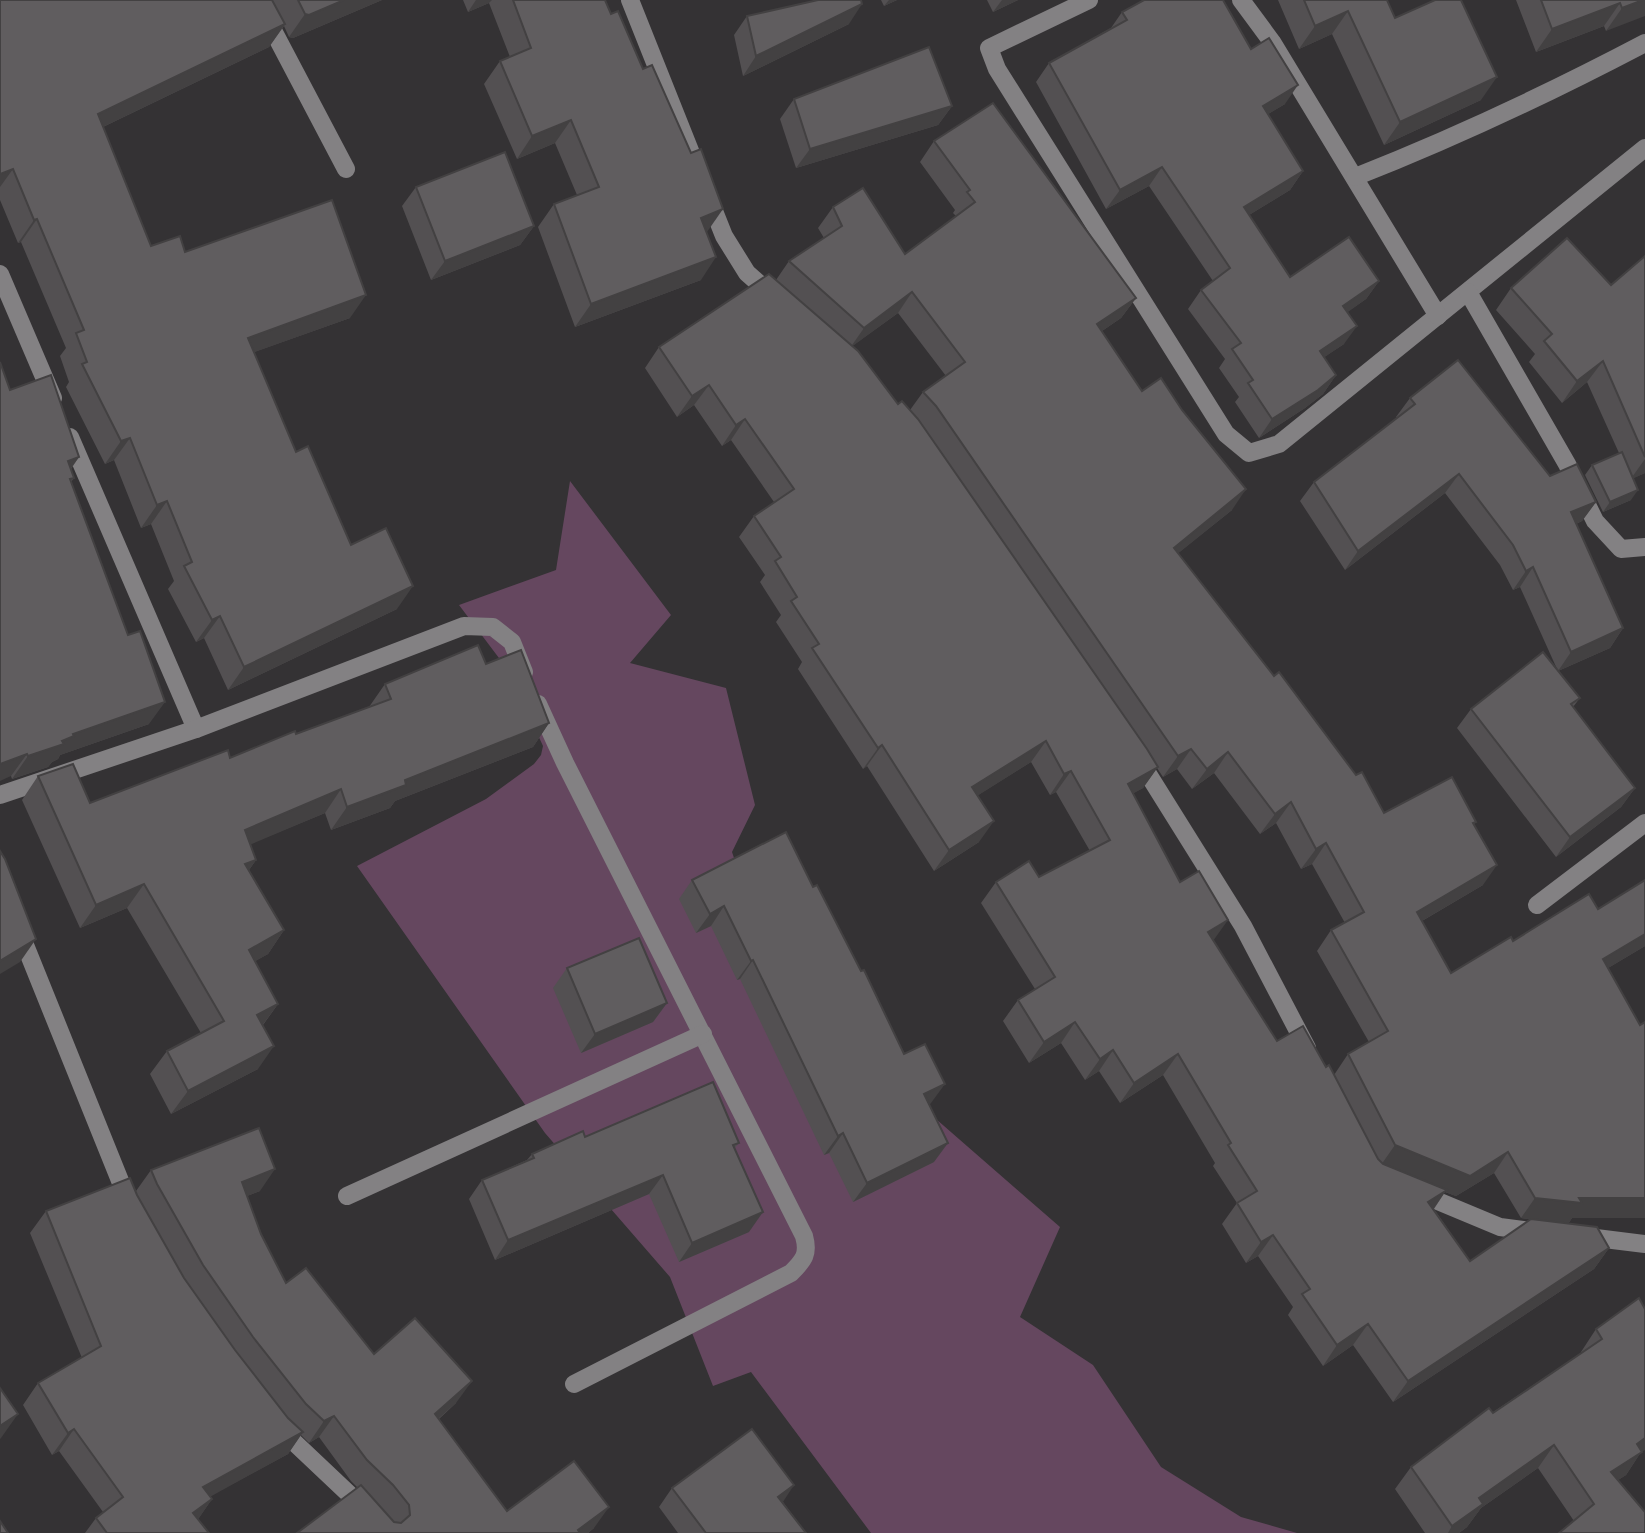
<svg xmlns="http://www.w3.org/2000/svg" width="1645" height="1533" font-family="Rubik,sans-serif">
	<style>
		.green { fill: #65475f }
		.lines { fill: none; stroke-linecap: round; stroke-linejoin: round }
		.minor { stroke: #838183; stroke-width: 18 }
		.wall { fill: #535052; fill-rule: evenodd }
		.shaded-wall { fill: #434142 }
		.building { fill: #605d5f; stroke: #434142; stroke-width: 2 }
	</style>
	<rect width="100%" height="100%" fill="#343234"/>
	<!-- green -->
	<path class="green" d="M570,481L671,615L630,663L726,688L755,805L732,852L758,929L826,1094L936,1119L1060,1227L1020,1317L1093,1365L1161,1467L1241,1517L1297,1533H871L751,1372L713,1386L670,1277L545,1133L357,866L486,799L534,764L541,755L543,746L508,670L459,605L556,570Z"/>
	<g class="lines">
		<!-- minor -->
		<g class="minor">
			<path d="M257,0L346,169"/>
			<path d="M630,0L724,236L747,273L773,296"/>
			<path d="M1089,0L989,48L997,69L1226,434L1249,453L1279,444L1645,148"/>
			<path d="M1241,0L1272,42L1438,316"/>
			<path d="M1355,177C1454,138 1550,93 1645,43"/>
			<path d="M0,274L53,398"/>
			<path d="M1468,292L1567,464L1595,521L1621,549L1645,547"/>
			<path d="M70,437L196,729"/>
			<path d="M538,704L565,763L804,1236C809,1254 804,1260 791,1273L574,1384"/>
			<path d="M1138,758L1243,926L1307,1048"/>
			<path d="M0,795L196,729L464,626L493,627L512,642L524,672"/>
			<path d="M1537,905L1645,823"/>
			<path d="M19,930L129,1203"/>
			<path d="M1416,1192L1500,1227L1539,1232"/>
			<path d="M347,1196L703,1034"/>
			<path d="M1580,1236L1645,1244"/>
			<path d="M278,1427L369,1513L384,1533"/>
		</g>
	</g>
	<!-- wall -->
	<g class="wall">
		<path d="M0,0H382L293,38L289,37L284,26L269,47L103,127L151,246L185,252L350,318L254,352L296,452L351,545L397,609L228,690L204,638L196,642L168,589L174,581L151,524L141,528L114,460L105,464L66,387L69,382L60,356L66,348L21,242L18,243L0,200Z"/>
		<path d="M463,0H605L707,232L701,280L575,327L538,227L554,204L577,195L555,143L517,159L484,84L500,61L510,57L489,3L468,12Z"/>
		<path d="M881,0H897L884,6Z"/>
		<path d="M987,0H1018L993,12Z"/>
		<path d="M1278,0H1387L1395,18L1481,100L1384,145L1332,34L1299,49Z"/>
		<path d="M1516,0H1645L1606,31L1604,26L1536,52Z"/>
		<path d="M1122,12L1251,49L1285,104L1268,114L1303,171L1290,190L1249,215L1290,277L1379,281L1366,299L1347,312L1344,344L1324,357L1336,375L1323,394L1305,408L1259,438L1235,402L1239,397L1219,368L1225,359L1188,309L1201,290L1213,281L1149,186L1106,209L1036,82L1049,63L1111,28Z"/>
		<path d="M747,16L849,24L743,76L734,35Z"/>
		<path d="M794,99L952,106L938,125L796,168L780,119Z"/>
		<path d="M934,141L1136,298L1121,318L1102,331L1142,391L1232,510L1178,553L1274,676L1384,813L1476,822L1474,824L1483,885L1422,921L1451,973L1513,941L1598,909L1645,880V946L1608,968L1640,1025L1645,1022V1218H1572L1568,1224L1521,1218L1494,1173L1456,1196L1445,1192L1434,1209L1470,1261L1609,1248L1594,1269L1393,1402L1353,1345L1323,1366L1288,1315L1293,1307L1258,1256L1246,1263L1222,1224L1237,1203L1213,1166L1215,1163L1163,1075L1120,1103L1099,1071L1085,1080L1061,1043L1029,1063L1003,1021L1018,1000L1035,989L981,903L996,882L1039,877L1090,851L1056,792L1050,795L1031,762L978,795L979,842L934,871L867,766L863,769L798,669L802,662L776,622L781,615L760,582L765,575L739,537L754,516L774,502L731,440L722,446L694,405L677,417L645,368L659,347L776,280L789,261L824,238L818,228L833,207L905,254L956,216L953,213L955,210L920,162ZM898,313L946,376L923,392L910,410L898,404L852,346ZM1157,768L1163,777L1177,769L1192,789L1214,773L1260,834L1276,823L1301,869L1312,864L1345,923L1331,930L1317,951L1369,1042L1348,1054L1334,1075L1277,1041L1213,941L1180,882L1133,793L1143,788Z"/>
		<path d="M416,187L534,226L520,245L431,280L402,206Z"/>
		<path d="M1645,256V473L1633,478L1631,500L1603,512L1585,475L1592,465L1619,453L1587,382L1562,403L1529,362L1535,354L1496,310L1511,288L1611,285Z"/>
		<path d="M10,390L79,457L71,469L74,478L71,482L149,724L60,755L58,759L52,762L48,767L12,779L11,776Z"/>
		<path d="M1410,398L1596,502L1582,521L1576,524L1623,628L1610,648L1558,671L1580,698L1573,707L1635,788L1621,807L1556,857L1457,728L1471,709L1557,669L1520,587L1513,590L1500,565L1445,493L1345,570L1300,501L1314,482L1397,418L1396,417Z"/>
		<path d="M486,664L549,723L533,747L395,801L390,808L331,830L325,813L250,844L256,860L249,870L284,930L268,954L255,961L278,1004L263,1025L258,1069L171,1114L150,1074L167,1051L201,1033L127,908L80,928L22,800L38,776L90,803L230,758L369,707L385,684Z"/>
		<path d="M692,880L813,887L861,971L931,1103L929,1104L934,1162L853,1202L829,1153L824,1155L740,979L737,980L711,926L696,933L679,899Z"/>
		<path d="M567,968L667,1003L653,1022L581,1053L553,988Z"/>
		<path d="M585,1137L739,1143L734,1149L749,1232L679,1262L649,1194L495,1260L469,1199L482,1180L527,1160L532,1154Z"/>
		<path d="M151,1170L260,1191L247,1196L261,1234L286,1283L374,1354L456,1403L439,1419L507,1511L594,1528L588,1533H297L358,1488L351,1481L319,1437L309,1443L301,1435L288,1454L210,1496L212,1499L198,1519L209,1533H85L96,1518L103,1512L59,1451L52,1455L23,1405L38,1383L82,1358L30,1233L46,1211L136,1191Z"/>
		<path d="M1639,1298L1641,1452L1626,1475L1618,1480L1645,1512L1574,1521L1538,1468L1481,1508L1467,1527L1459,1533H1425L1395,1489L1411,1467L1581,1353V1352L1596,1329Z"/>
		<path d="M672,1488L783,1502L806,1533H678L659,1507Z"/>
	</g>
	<!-- shaded-wall -->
	<g class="shaded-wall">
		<path d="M344,0H382L293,38L289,37L305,14Z"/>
		<path d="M476,0H492L489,3L468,12Z"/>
		<path d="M889,0H897L884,6Z"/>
		<path d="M1002,0H1018L993,12Z"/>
		<path d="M1643,0H1645V16L1606,31L1622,8Z"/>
		<path d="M1620,3L1604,26L1536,52L1552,29Z"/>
		<path d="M862,4L849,24L743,76L756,56Z"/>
		<path d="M1348,11L1332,34L1299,49L1315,26Z"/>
		<path d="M285,24L269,47L82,137L98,114Z"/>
		<path d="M1497,77L1481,100L1384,145L1400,122Z"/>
		<path d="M1298,85L1285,104L1250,125L1263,106Z"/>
		<path d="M952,106L938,125L796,168L810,149Z"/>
		<path d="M571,120L555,143L517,159L532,136Z"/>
		<path d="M1162,167L1149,186L1106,209L1120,190Z"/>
		<path d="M13,169L0,187V174Z"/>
		<path d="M1303,171L1290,190L1231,226L1244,207Z"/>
		<path d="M723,209L707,232L701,218Z"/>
		<path d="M37,219L21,242L18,243L34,220Z"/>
		<path d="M534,226L520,245L431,280L445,261Z"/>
		<path d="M716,257L701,280L575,327L591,304Z"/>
		<path d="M1379,281L1366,299L1330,325L1343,306Z"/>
		<path d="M912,292L898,313L850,348L864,328Z"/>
		<path d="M366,295L350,318L232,360L248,338Z"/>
		<path d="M1136,298L1121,318L1083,344L1097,324Z"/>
		<path d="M1357,326L1344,344L1307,369L1320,351Z"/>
		<path d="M1603,361L1587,382L1562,403L1577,381Z"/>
		<path d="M1336,375L1323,394L1305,408L1259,438L1272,419Z"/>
		<path d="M709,385L694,405L677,417L692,396Z"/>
		<path d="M745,419L731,440L722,446L736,425Z"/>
		<path d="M130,438L114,460L105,464L121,441Z"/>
		<path d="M79,457L63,479L68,461Z"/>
		<path d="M1645,459V473L1630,480Z"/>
		<path d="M1459,474L1445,493L1345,570L1358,551Z"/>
		<path d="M1246,489L1232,510L1160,568L1174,548Z"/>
		<path d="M1638,490L1631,500L1603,512L1610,502Z"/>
		<path d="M167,501L151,524L141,528L157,505Z"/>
		<path d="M1596,502L1582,521L1558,532L1571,512Z"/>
		<path d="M1533,567L1520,587L1513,590L1526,571Z"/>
		<path d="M413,586L397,609L228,690L244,667Z"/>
		<path d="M220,616L204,638L196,642L212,620Z"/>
		<path d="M1623,628L1610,648L1558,671L1571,652Z"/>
		<path d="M165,702L149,724L60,755L58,759L52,762L48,767L12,779L28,756L62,741L73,734Z"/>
		<path d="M549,723L533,747L395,801L390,808L331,830L347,807L405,780Z"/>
		<path d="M1046,741L1031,762L958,808L972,787Z"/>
		<path d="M882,745L867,766L863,769L878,748Z"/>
		<path d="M1191,749L1177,769L1163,777L1178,756Z"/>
		<path d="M1228,752L1214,773L1192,789L1207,769Z"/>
		<path d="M27,754L11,776L0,781V764Z"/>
		<path d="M1158,767L1143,788L1113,805L1128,784Z"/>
		<path d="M1071,771L1056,792L1050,795L1064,774Z"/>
		<path d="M1635,788L1621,807L1556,857L1570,837Z"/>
		<path d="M341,789L325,813L228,854L245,830Z"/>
		<path d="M1291,802L1276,823L1260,834L1275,814Z"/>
		<path d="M994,821L979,842L934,871L949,850Z"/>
		<path d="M1326,843L1312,864L1301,869L1316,849Z"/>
		<path d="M256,860L240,883L245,864Z"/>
		<path d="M1497,865L1483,885L1403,932L1417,912Z"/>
		<path d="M144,884L127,908L80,928L96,905Z"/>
		<path d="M724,906L711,926L696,933L710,914Z"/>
		<path d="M1228,920L1213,941L1208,932Z"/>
		<path d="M284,930L268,954L233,974L249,950Z"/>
		<path d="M1645,934V946L1588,980L1603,959Z"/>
		<path d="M36,939L20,962L0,974V961Z"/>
		<path d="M753,960L740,979L737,980L751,961Z"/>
		<path d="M667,1003L653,1022L581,1053L595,1034Z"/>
		<path d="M278,1004L261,1027L257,1015Z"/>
		<path d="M1075,1022L1061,1043L1029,1063L1044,1042Z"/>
		<path d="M274,1046L258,1069L171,1114L188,1091Z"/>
		<path d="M1113,1050L1099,1071L1085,1080L1100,1059Z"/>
		<path d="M1178,1054L1163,1075L1120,1103L1134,1083Z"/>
		<path d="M945,1084L931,1103L910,1113L924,1094Z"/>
		<path d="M843,1133L829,1153L824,1155L838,1136Z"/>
		<path d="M948,1143L934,1162L853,1202L867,1183Z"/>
		<path d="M1395,1145L1508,1152L1494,1173L1456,1196L1445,1192L1432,1211L1381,1165Z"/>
		<path d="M275,1169L260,1191L227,1204L242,1182Z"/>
		<path d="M663,1175L649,1194L495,1260L508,1240Z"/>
		<path d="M1535,1198H1645V1218H1572L1568,1224L1521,1218Z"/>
		<path d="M763,1212L749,1232L679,1262L692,1243Z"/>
		<path d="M1273,1235L1258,1256L1246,1263L1261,1242Z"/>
		<path d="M1609,1248L1594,1269L1393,1402L1408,1381Z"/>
		<path d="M1368,1324L1353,1345L1323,1366L1337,1345Z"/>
		<path d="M472,1381L456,1403L420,1435L435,1414Z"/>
		<path d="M18,1414L1,1438L0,1439V1426Z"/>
		<path d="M334,1416L319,1437L309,1443L324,1421Z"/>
		<path d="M74,1429L59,1451L52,1455L68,1433Z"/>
		<path d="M303,1432L288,1454L188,1509L203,1487Z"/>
		<path d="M1645,1438V1450L1641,1452L1626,1475L1595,1495L1611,1472L1637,1444Z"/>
		<path d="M1554,1445L1538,1468L1481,1508L1467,1527L1459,1533H1448L1452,1526L1479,1498Z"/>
		<path d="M794,1485L781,1505L778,1497Z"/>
		<path d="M212,1499L197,1521L193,1513Z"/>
		<path d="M609,1507L594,1528L588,1533H576L578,1530Z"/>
	</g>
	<!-- building -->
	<g class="building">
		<path d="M0,0H272L285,24L98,114L151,246L180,236L185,252L332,200L366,295L248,338L296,452L308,446L351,545L386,528L413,586L244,667L220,616L212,620L184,566L192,562L167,501L157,505L130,438L121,441L82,364L87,362L76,333L84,330L37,219L34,220L13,169L0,174Z"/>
		<path d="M298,0H344L309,15L305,14Z"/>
		<path d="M513,0H605L611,14L618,11L643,69L652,65L691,153L701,149L723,209L701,218L716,257L591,304L554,204L599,187L571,120L532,136L500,61L531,48Z"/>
		<path d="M818,0H861L862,4L756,56L747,16Z"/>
		<path d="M1144,0H1223L1251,49L1269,38L1298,85L1263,106L1303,171L1244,207L1290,277L1349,237L1379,281L1343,306L1357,326L1320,351L1336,375L1318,390L1272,419L1248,383L1253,380L1232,349L1241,343L1201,290L1230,268L1162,167L1120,190L1049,63L1127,20L1122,12Z"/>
		<path d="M1304,0H1387L1395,18L1435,0H1461L1497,77L1400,122L1348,11L1315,26Z"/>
		<path d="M1541,0H1643L1622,8L1620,3L1552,29Z"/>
		<path d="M929,47L952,106L810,149L794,99Z"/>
		<path d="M993,103L1136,298L1097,324L1142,391L1161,378L1182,410L1246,489L1174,548L1274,676L1279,672L1356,775L1362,772L1384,813L1452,777L1476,822L1473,823L1497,865L1417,912L1451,973L1511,937L1513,941L1589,894L1598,909L1645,880V934L1603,959L1640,1025L1645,1022V1198H1579L1582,1203L1535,1198L1508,1152L1470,1176L1395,1145L1348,1054L1388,1031L1331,930L1364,912L1326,843L1316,849L1291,802L1275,814L1228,752L1207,769L1191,749L1178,756L936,406L923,392L965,362L912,292L864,328L789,261L842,226L833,207L863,188L905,254L975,202L967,192L970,190L934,141Z"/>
		<path d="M505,152L534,226L445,261L416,187Z"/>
		<path d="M1567,238L1611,285L1645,256V457L1603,361L1577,381L1544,341L1552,334L1511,288Z"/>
		<path d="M769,274L858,351L898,404L902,401L918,419L1147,749L1158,767L1128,784L1180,882L1199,871L1228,920L1208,932L1277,1041L1303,1026L1326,1067L1329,1065L1378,1159L1383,1164L1447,1190L1428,1202L1470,1261L1531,1219L1597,1227L1609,1248L1408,1381L1368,1324L1337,1345L1302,1294L1310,1289L1273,1235L1261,1242L1237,1203L1257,1191L1228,1145L1231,1143L1178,1054L1134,1083L1113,1050L1100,1059L1075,1022L1044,1042L1018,1000L1055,977L996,882L1029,861L1039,877L1110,840L1071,771L1064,774L1046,741L972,787L994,821L949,850L882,745L878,748L812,648L819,644L791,601L797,597L775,561L781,557L754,516L794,489L745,419L736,425L709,385L692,396L659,347Z"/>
		<path d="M1458,360L1550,476L1577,464L1596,502L1571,512L1623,628L1571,652L1533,567L1526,571L1513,545L1459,474L1358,551L1314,482L1415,404L1410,398Z"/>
		<path d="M0,362L10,390L51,375L79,457L68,461L74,478L70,479L128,635L140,631L165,702L73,734L74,736L62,741L64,744L28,756L27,754L0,764Z"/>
		<path d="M1622,452L1638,490L1610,502L1592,465Z"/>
		<path d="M478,645L486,664L521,650L549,723L405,780L406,785L347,807L341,789L245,830L256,860L245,864L284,930L249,950L278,1004L257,1015L274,1046L188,1091L167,1051L224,1021L144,884L96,905L38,776L73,764L90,803L228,750L230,758L295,731L296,734L391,699L385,684Z"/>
		<path d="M1543,652L1580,698L1571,704L1635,788L1570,837L1471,709Z"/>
		<path d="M786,832L813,887L817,885L861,971L864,970L904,1054L925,1044L945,1084L924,1094L948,1143L867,1183L843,1133L838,1136L753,960L751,961L724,906L710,914L692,880Z"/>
		<path d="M0,851L5,859L36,939L0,961Z"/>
		<path d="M639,938L667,1003L595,1034L567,968Z"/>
		<path d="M713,1082L739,1143L733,1145L763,1212L692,1243L663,1175L508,1240L482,1180L534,1158L532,1154L583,1131L585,1137Z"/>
		<path d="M259,1128L275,1169L242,1182L261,1234L286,1283L306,1268L374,1354L415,1318L472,1381L435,1414L507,1511L574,1461L609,1507L578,1530L580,1533H297L361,1485L394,1522L401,1523L410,1515L409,1505L393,1485L367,1460L334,1416L324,1421L306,1404L253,1337L203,1265L157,1184L151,1170Z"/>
		<path d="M130,1178L137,1195L184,1278L235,1350L288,1418L303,1432L203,1487L212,1499L193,1513L209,1533H107L96,1518L123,1497L74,1429L68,1433L38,1383L101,1346L46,1211Z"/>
		<path d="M1639,1298L1645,1309V1438L1637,1444L1642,1452L1611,1472L1645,1512V1533H1559L1594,1504L1554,1445L1479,1498L1483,1504L1452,1526L1411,1467L1489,1408L1493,1413L1602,1339L1596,1329Z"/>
		<path d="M0,1388L18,1414L0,1426Z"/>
		<path d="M752,1429L794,1485L778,1497L806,1533H706L672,1488Z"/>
		<path d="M0,1521L8,1533H0Z"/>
	</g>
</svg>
